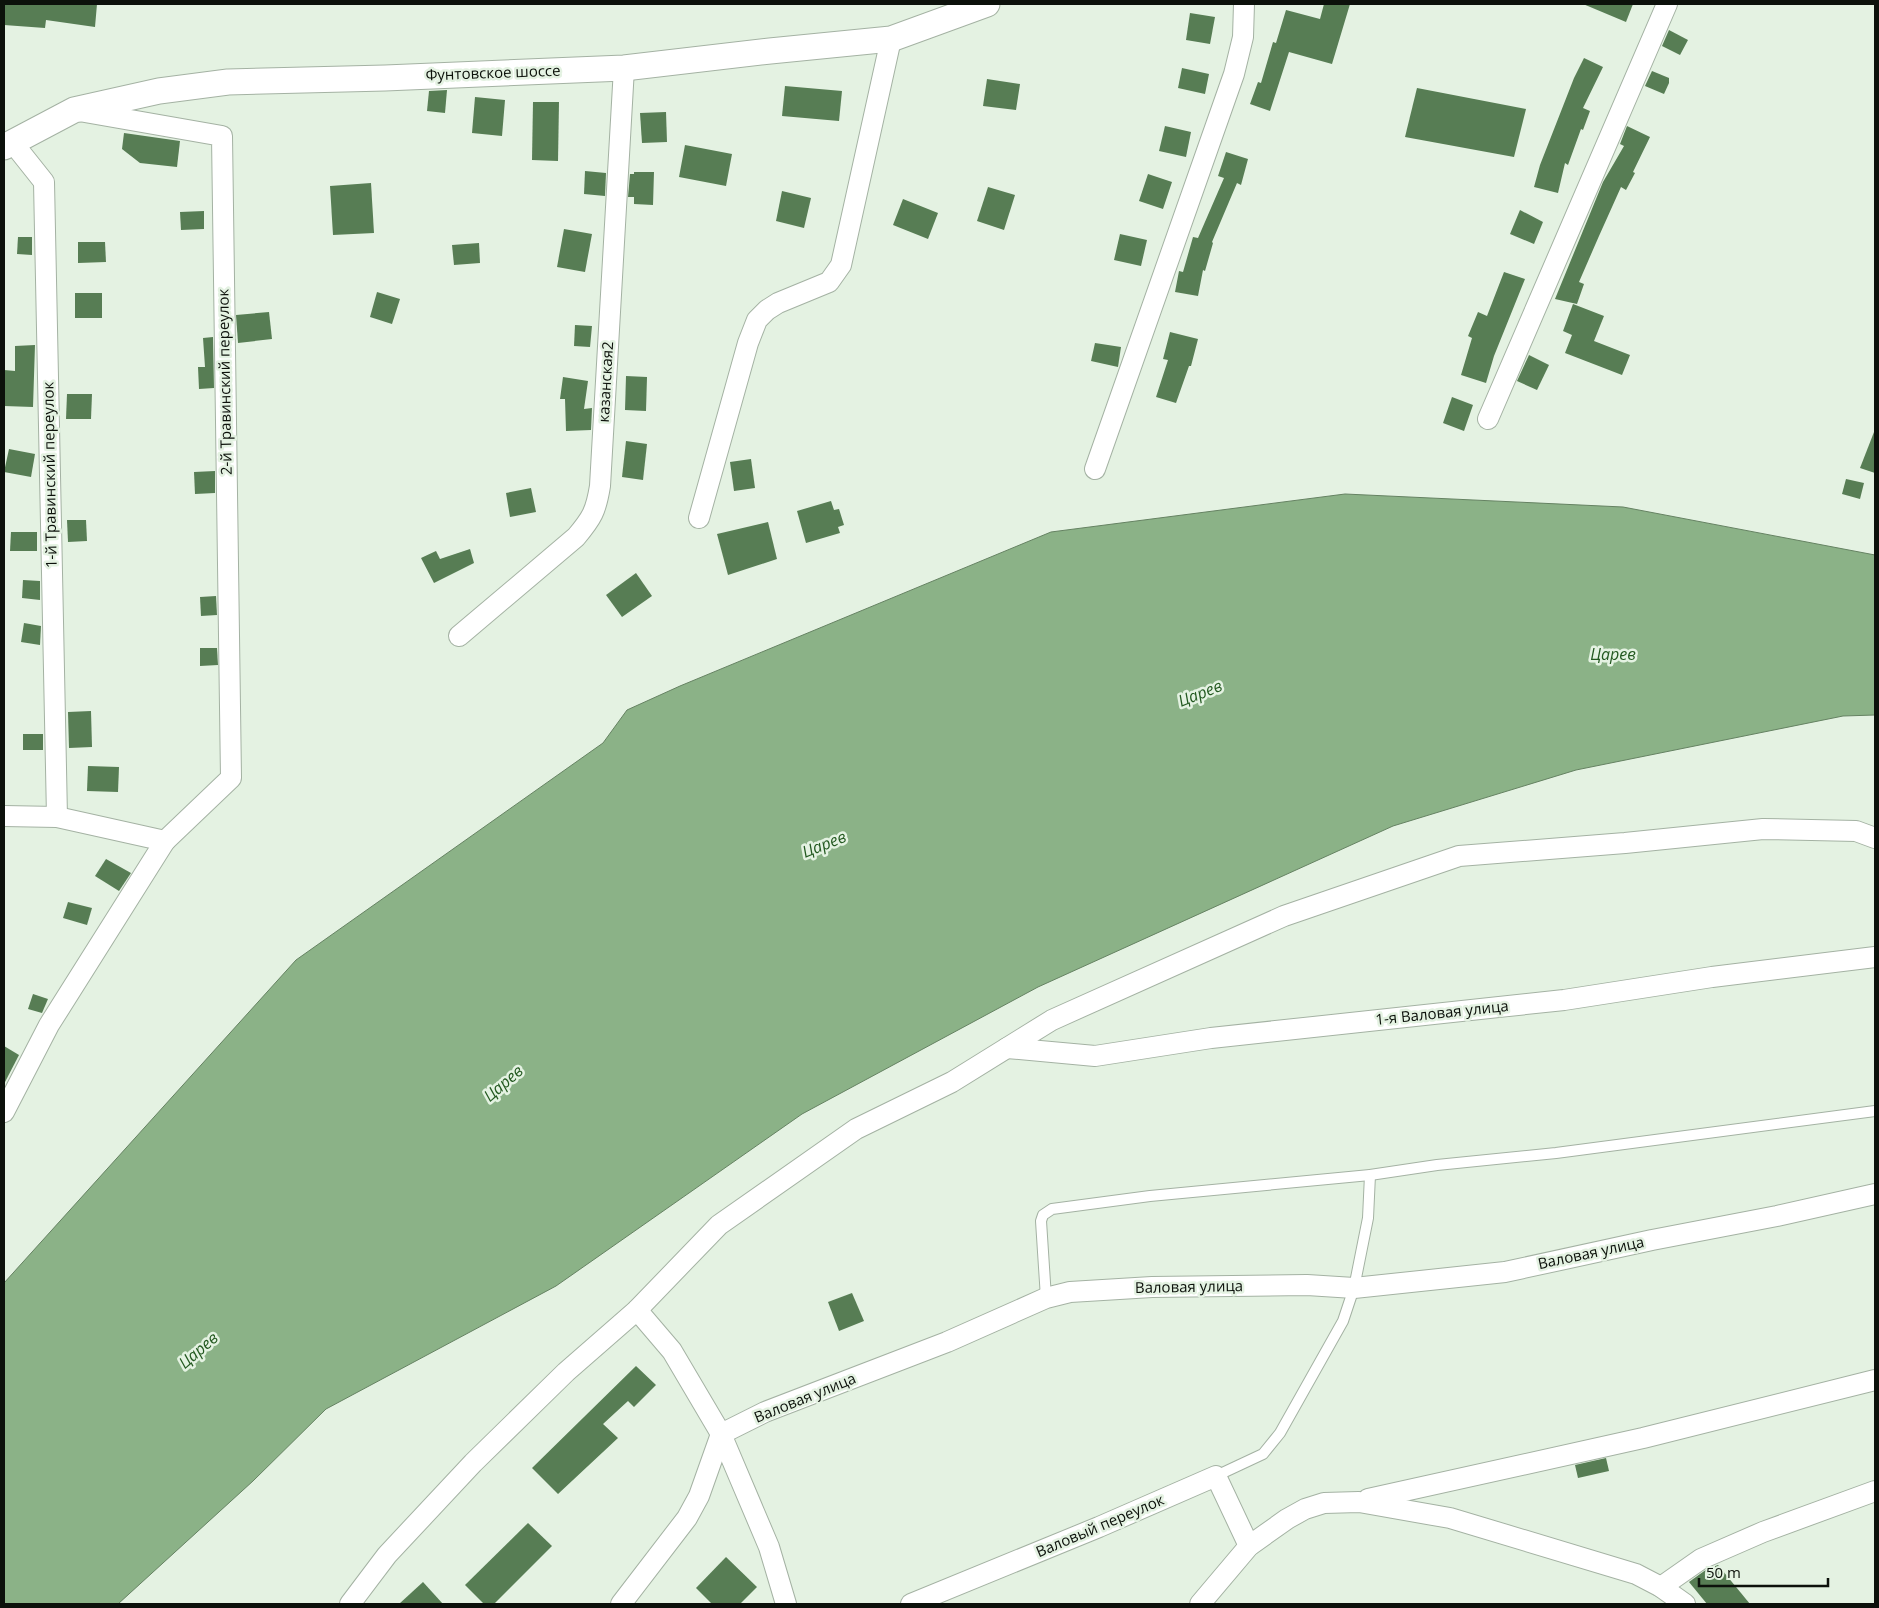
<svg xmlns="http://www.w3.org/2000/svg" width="1879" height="1608" font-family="'Open Sans',sans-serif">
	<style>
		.water { fill: #8bb287; stroke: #658262 }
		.building { fill: #577d54 }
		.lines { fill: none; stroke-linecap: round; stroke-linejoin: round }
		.service-casing { stroke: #a4b2a3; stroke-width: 12 }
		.minor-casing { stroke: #a4b2a3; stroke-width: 22 }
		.tertiary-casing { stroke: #a4b2a3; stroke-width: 27 }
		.service { stroke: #fff; stroke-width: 10 }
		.minor { stroke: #fff; stroke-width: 20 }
		.tertiary { stroke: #fff; stroke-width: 25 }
		.labels { text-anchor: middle; stroke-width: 5; stroke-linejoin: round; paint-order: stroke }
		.street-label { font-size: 15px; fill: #0c110b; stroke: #e4f2e2 }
		.water-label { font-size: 16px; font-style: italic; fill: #235920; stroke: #e4f2e2 }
	</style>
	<rect width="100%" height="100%" fill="#e4f2e2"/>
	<!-- water -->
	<path class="water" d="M1345,494L1623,507L1875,555V715L1843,716L1576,770L1393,826L1038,987L802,1114L556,1286L326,1409L253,1481L118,1604H4V1283L296,960L603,743L627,710L680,686L1051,532Z"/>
	<!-- building -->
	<g class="building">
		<path d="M4,4H97L95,27L46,20L45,28L4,25Z"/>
		<path d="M1324,4H1350L1332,64L1289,52L1270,111L1250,104L1258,82L1261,83L1273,42L1276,43L1286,10L1320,19Z"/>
		<path d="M1583,4H1633L1626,22Z"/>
		<path d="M1190,13L1215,17L1210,44L1186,40Z"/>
		<path d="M1669,30L1688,40L1680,55L1662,46Z"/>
		<path d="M1584,58L1603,67L1583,108L1590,111L1583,130L1581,129L1568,165L1565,163L1558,193L1534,187L1540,165L1574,78Z"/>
		<path d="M1182,68L1209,74L1205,94L1178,88Z"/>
		<path d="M1652,71L1669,78V83L1664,94L1645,86Z"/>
		<path d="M987,79L1020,84L1016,110L983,106Z"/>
		<path d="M785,86L842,91L839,121L782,116Z"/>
		<path d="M1417,88L1526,109L1514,157L1405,137Z"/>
		<path d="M447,90L445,113L427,111L429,91Z"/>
		<path d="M475,97L505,100L502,136L472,133Z"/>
		<path d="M533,102H559L558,161L532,160Z"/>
		<path d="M666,112L667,142L642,143L640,113Z"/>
		<path d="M1165,126L1191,132L1186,157L1159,151Z"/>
		<path d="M1627,126L1650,137L1633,172L1635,173L1626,190L1621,187L1599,236L1579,282L1584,284L1577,304L1555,299L1603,182L1624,146L1620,144Z"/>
		<path d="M124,133L180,141L177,167L140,163L122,149Z"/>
		<path d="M685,145L732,154L726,186L679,177Z"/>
		<path d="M1226,152L1248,159L1241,185L1237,183L1212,242L1213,243L1205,271L1203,270L1198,296L1175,292L1179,271L1183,272L1193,237L1198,238L1224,178L1218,176Z"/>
		<path d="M585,171L606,173L605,196L584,194Z"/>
		<path d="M634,172H654L653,205L634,204V197H628L630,174H634Z"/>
		<path d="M1148,174L1172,182L1163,209L1139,201Z"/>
		<path d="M371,183L374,233L333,235L330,186Z"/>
		<path d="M988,187L1015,195L1004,230L977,221Z"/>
		<path d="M782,191L811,198L804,228L776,221Z"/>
		<path d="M903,199L938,213L928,239L893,225Z"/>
		<path d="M1520,210L1543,222L1534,244L1510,234Z"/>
		<path d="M204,211V229L181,230L180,212Z"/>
		<path d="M564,229L592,234L585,272L557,267Z"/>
		<path d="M1120,234L1147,240L1141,266L1114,260Z"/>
		<path d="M18,237H32V255L17,254Z"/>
		<path d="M78,242H105L106,262L78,263Z"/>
		<path d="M479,243L480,263L454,265L452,245Z"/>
		<path d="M1504,272L1525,279L1494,356L1486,383L1461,375L1472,338L1468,336L1478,312L1487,316Z"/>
		<path d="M377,292L400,299L392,324L370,317Z"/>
		<rect x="75" y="293" width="27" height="25"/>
		<path d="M1573,304L1604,316L1594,341L1630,355L1622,375L1565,353L1572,335L1563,331Z"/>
		<path d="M269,312L272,339L238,343L236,315Z"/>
		<path d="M575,325L592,326L590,347L574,346Z"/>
		<path d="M1170,332L1198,339L1191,366H1189L1176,403L1156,397L1168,360L1163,359Z"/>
		<path d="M213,337L214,388L199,389L198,367H205L203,338Z"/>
		<path d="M1095,343L1121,347L1118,367L1091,361Z"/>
		<path d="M35,345L33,407L4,406V370L15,371V346Z"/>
		<path d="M1529,355L1549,365L1537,390L1517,381Z"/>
		<path d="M626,376L647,377L646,411L625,410Z"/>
		<path d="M563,377L588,381L584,409L592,408L591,430L566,431L565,399H560Z"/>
		<path d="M67,394H92L91,419H66Z"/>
		<path d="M1452,397L1473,405L1464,431L1443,423Z"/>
		<path d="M1874,432H1875V473L1860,468Z"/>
		<path d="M626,441L647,444L643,480L622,477Z"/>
		<path d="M9,449L35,454L31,477L4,472Z"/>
		<path d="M751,459L755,488L734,491L730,462Z"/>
		<path d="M215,471V493L195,494L194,472Z"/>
		<path d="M1846,479L1864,483L1860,499L1842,494Z"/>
		<path d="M531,488L536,512L510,517L506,493Z"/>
		<path d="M831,501L834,510L839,509L844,525L838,527L840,533L806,543L797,511Z"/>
		<path d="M67,520H86L87,541L68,542Z"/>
		<path d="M768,522L777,559L728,575L717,534Z"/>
		<path d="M11,532H37V551H10Z"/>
		<path d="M470,549L474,563L434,583L421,558L436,551L440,559Z"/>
		<path d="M636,573L652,596L622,617L606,595Z"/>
		<path d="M23,580L40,581V600L22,598Z"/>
		<path d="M216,596L217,615L201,616L200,597Z"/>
		<path d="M24,623L41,626L40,645L21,642Z"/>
		<path d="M200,648H217L218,665L200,666Z"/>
		<path d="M91,711L92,747L69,748L68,712Z"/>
		<rect x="23" y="734" width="20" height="16"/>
		<path d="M88,766L119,767L118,792L87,791Z"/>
		<path d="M106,859L131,873L119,891L95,876Z"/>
		<path d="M68,902L92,908L87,925L63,918Z"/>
		<path d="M33,994L48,999L42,1013L28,1009Z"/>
		<path d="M4,1046L19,1055L4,1084Z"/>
		<path d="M852,1293L864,1321L839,1331L828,1302Z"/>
		<path d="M636,1366L656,1385L634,1407L628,1401L603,1424L618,1438L558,1494L532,1468Z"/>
		<path d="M1606,1458L1609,1471L1578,1478L1575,1465Z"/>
		<path d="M528,1523L552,1546L494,1604H484L465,1585Z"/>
		<path d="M726,1557L757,1587L740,1604H712L696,1588Z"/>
		<path d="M1718,1565L1750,1604H1707L1689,1582L1707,1569Z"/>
		<path d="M423,1582L443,1604H399Z"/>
	</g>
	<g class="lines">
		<defs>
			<g id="service">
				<path d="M1046,1298L1041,1221L1043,1215L1052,1209L1150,1196L1370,1175L1437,1165L1556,1153L1875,1111"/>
				<path d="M1216,1476L1263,1454L1280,1433L1343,1321L1354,1288L1368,1218L1370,1175"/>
			</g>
			<g id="minor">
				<path d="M13,143L44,182L57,817"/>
				<path d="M1488,419L1667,4"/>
				<path d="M1095,469L1234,74L1243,37L1244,4"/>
				<path d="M699,518L748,343L757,320L767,310L778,303L829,282L841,265L891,39"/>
				<path d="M459,636L576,537C592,518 596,511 600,486L624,68"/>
				<path d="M4,816L57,817L165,841"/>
				<path d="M1007,1048L1095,1056L1211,1038L1564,1000L1712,977L1875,957"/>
				<path d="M4,1112L49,1025L165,841L231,778L222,136L79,111"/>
				<path d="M637,1310L672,1351L721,1434L769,1547L786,1604"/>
				<path d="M1368,1499L1643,1438L1875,1380"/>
				<path d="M1661,1587L1701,1559L1763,1532L1875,1491"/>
				<path d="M350,1604L387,1555L473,1463L566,1372L637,1310L719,1225L856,1129L952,1082L1052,1020L1284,916L1459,856L1625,843L1763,829L1856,831L1875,838"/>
				<path d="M621,1604L687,1518L699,1496L721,1434L765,1412L947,1342L1046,1298L1070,1292L1152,1287L1307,1285L1354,1288L1505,1272L1652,1240L1777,1216L1875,1194"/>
				<path d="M911,1604L1099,1527L1216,1476L1249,1546"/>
				<path d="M1200,1604L1249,1546L1287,1519L1305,1509L1324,1503L1359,1502L1450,1518L1636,1574L1661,1587L1685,1604"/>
			</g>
			<path id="tertiary" d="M4,147L74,110L159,91L228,82L385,78L624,68L770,51L891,39L987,4"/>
		</defs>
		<!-- service casing -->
		<use href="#service" class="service-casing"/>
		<!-- minor casing -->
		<use href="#minor" class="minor-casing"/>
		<!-- tertiary casing -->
		<use href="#tertiary" class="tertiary-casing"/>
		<!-- service -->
		<use href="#service" class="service"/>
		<!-- minor -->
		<use href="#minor" class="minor"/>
		<!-- tertiary -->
		<use href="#tertiary" class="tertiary"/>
	</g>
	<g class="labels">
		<!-- street labels -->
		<g class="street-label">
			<text transform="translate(493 73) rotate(-2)" y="5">Фунтовское шоссе</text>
			<text transform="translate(225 382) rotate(-91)" y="5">2-й Травинский переулок</text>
			<text transform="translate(606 382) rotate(-87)" y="5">казанская2</text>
			<text transform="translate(50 475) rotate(-91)" y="5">1-й Травинский переулок</text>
			<text transform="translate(1442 1013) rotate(-6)" y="5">1-я Валовая улица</text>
			<text transform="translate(1591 1253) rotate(-12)" y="5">Валовая улица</text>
			<text transform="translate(1189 1287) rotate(-1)" y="5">Валовая улица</text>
			<text transform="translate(805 1398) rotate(-22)" y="5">Валовая улица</text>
			<text transform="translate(1100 1526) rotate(-23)" y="5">Валовый переулок</text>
		</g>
		<!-- water labels -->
		<g class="water-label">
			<text x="1613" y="660">Царев</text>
			<text transform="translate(1200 693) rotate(-22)" y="6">Царев</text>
			<text transform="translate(824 844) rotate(-22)" y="6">Царев</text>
			<text transform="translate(503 1083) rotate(-41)" y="6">Царев</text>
			<text transform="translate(198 1350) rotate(-41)" y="6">Царев</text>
		</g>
	</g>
	<!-- border -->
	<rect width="1879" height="1608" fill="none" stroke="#0c110b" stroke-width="10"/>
	<!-- scale -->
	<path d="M1699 1578v8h129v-8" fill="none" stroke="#0c110b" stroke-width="2.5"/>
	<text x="1706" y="1578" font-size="15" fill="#0c110b" stroke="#e4f2e2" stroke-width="4" paint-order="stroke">50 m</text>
</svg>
